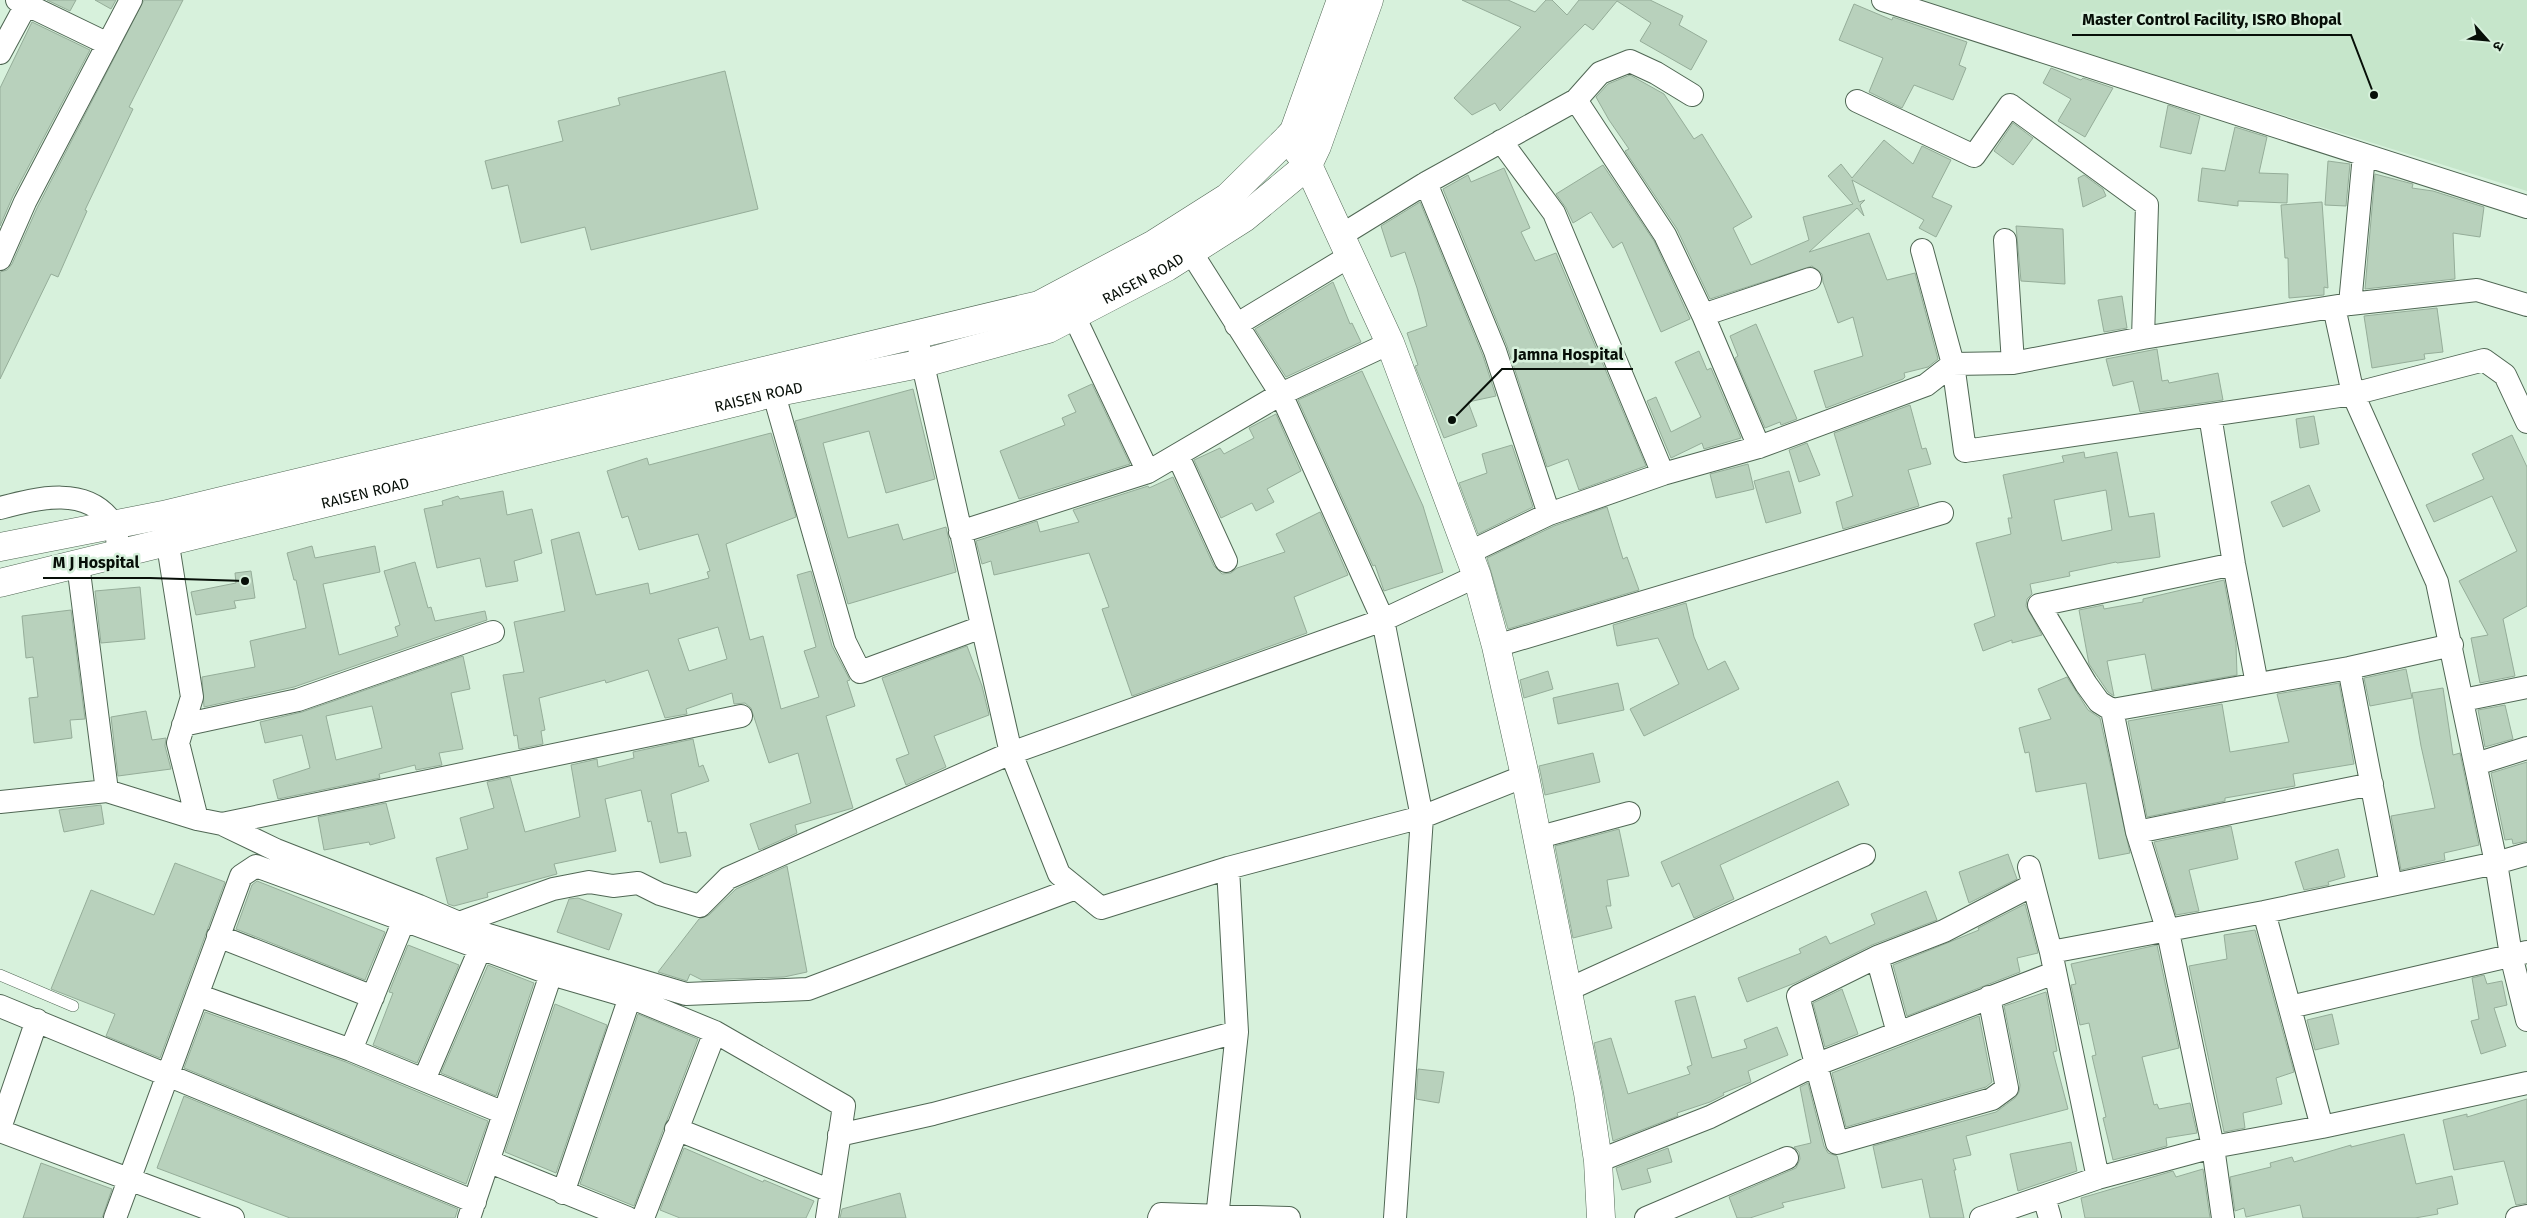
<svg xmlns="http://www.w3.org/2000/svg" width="2527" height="1218" font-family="'Fira Sans','Noto Sans Devanagari',sans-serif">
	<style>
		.built { fill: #c6e6cb }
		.building { fill: #b8d1bc; stroke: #95ad99; fill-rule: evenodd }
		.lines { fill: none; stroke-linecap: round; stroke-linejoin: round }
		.lane-casing { stroke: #506754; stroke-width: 12 }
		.street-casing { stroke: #506754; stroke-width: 24 }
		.secondary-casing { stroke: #506754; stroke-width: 29 }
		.primary-casing { stroke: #506754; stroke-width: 29 }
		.lane { stroke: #fff; stroke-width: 11 }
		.street { stroke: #fff; stroke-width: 22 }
		.secondary { stroke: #fff; stroke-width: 28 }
		.primary { stroke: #fff; stroke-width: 28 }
		.labels { text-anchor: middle; stroke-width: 5; stroke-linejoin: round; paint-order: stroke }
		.street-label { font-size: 15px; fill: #070f08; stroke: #d7f1dc }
		.leader { fill: none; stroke: #070f08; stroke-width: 2 }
		.callout-dot { fill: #070f08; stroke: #d7f1dc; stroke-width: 2 }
		.callout-label { font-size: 16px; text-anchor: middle; font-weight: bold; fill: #070f08; stroke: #d7f1dc; stroke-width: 5; stroke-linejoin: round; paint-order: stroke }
	</style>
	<rect width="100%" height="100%" fill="#d7f1dc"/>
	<!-- built -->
	<path class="built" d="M1914,0H2527V191Z"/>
	<!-- building -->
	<path class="building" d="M47,0H76L70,11Z
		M95,0H116L111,9Z
		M144,0H183L129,107L133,109L85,210L87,211L58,277L51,274L0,379V272L7,270L12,264L37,208Z
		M1462,0H1508L1535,12L1546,0H1552L1567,15L1579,0H1650L1683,16L1679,25L1707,41L1691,70L1640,41L1651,23L1617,1L1593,30L1585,24L1500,111L1495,103L1472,115L1454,98L1521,27Z
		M1854,4L1892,20L1893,17L1967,42L1959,65L1966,68L1953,100L1914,85L1902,108L1869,92L1883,58L1839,40Z
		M32,22L90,50L13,196L0,226V88Z
		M2051,68L2081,80L2083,78L2113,88L2085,137L2058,121L2071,99L2043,83Z
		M725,71L758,209L591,250L585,227L521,243L508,185L492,189L485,161L563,141L558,121L620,105L618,98Z
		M1630,75L1664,94L1694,139L1702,134L1728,176L1752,217L1733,228L1751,265L1809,240L1803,217L1853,204L1828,176L1841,164L1852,178L1884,140L1913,164L1922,146L1951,160L1932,197L1952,206L1936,237L1919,228L1924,220L1852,180L1859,202L1865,200L1860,205L1864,216L1857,208L1809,252L1869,233L1887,280L1915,273L1938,359L1928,367L1904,373L1905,377L1903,379L1826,408L1814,371L1863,356L1853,317L1838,323L1823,282L1822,274L1812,266L1710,299L1677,229L1625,151L1629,149L1609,120L1596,97L1608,84Z
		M2168,105L2200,116L2191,154L2160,147Z
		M2013,123L2033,138L2013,165L1994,151Z
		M2235,127L2267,137L2259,173L2288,174L2287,203L2238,201V206L2198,201L2202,168L2225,171Z
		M2328,161L2350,164L2346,206L2325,205Z
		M1603,165L1654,241L1690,319L1661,332L1622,242L1613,248L1591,212L1573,223L1566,208L1556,194Z
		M1504,168L1530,228L1521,232L1535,261L1556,253L1646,466L1579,490L1568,459L1547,467L1507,346L1443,189L1468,175L1471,182Z
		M2375,174L2413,184L2412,188L2433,191L2484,207L2480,237L2453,233L2455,279L2365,289Z
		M2084,175L2103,189L2106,196L2083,207L2078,178Z
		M1420,202L1483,356L1496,396L1468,402L1477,426L1444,438L1415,366L1418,365L1407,333L1427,326L1417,288L1405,252L1391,257L1381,226Z
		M2322,202L2328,288L2324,287V295L2289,298L2288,258H2285L2281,205Z
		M2016,226L2063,229L2065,284L2021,281Z
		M1333,282L1350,324L1352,323L1361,342L1286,377L1255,329Z
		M2122,296L2127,328L2104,332L2098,300Z
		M2437,308L2443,352L2424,354L2425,359L2372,368L2364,316Z
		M1756,324L1797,419L1781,425L1780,422L1765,428L1735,358L1738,356L1730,336Z
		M2157,349L2162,381L2168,380L2169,383L2218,373L2223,400L2140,412L2133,381L2113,386L2106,359Z
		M1699,351L1707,370L1711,368L1741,438L1704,449L1702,443L1671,458L1647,401L1656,397L1671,432L1701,417L1675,362Z
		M1362,371L1423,506L1443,572L1384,591L1375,565L1373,566L1298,400Z
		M1092,384L1130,464L1019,499L1000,451L1065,425L1062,418L1076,412L1068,395Z
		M913,389L935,479L886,493L869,431L823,443L848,538L898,524L903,540L946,527L956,572L848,604L795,421Z
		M1910,405L1922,449L1926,448L1931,464L1908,470L1919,506L1843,529L1836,502L1853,496L1834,433Z
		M1276,414L1301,471L1267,489L1274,502L1256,511L1252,503L1221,518L1194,460L1220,448L1224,454L1254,438L1249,428Z
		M2314,416L2319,444L2300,448L2296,419Z
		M771,433L796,517L726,544L750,640L763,636L781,709L819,697L804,651L816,647L797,575L811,571L832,646L850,680L847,681L855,706L826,716L853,808L795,825L797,833L759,850L750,824L811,803L798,753L769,763L751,708L745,703L734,704L732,693L686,709L687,714L665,718L648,670L606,683L605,680L539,698L545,730L541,731L543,744L519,749L517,735L514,736L503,675L524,672L514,622L565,611L551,540L579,532L596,595L648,583L650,594L709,578L707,572L710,571L698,534L639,550L628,516L622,518L607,471L647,458L649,465ZM718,627L727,659L689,671L678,639Z
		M2512,435L2527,467V606L2503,619L2515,676L2480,683L2471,638L2488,635L2459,581L2517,551L2492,496L2434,522L2426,505L2484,479L2472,454Z
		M1807,443L1820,475L1799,482L1789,450Z
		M1512,445L1533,507L1478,534L1459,483L1487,473L1482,454Z
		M2084,452L2085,458L2117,452L2129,517L2154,513L2160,557L2117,563L2116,562L2069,572L2070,576L2030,584L2032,594L2027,599L2026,606L2042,635L2012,643V640L1983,651L1974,624L1995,616L1976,543L2011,534L2008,518H2012L2003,475L2064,462L2062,456ZM2106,490L2112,530L2062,541L2054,500Z
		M1748,464L1754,489L1716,498L1710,474Z
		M1789,471L1801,513L1766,523L1754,481Z
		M1173,477L1214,566L1222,574L1231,573L1237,568L1285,552L1276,534L1320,512L1348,575L1294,597L1307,633L1132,696L1102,609L1109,607L1089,553L994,575L991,561L982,564L976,541L1037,521L1040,532L1079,522L1073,510L1148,486L1149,488Z
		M2309,485L2320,511L2283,527L2271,502Z
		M503,491L507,515L532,509L542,553L514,561L518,581L486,587L480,558L437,568L424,509L443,505L442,501L458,496L460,499Z
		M1607,507L1623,559L1627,557L1639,590L1508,629L1487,558L1554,526Z
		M312,546L315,558L375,546L380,572L323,584L339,655L398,636L395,627L400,625L384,571L415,562L428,608L431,607L435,621L485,611L487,620L294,687L204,707L202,677L255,667L250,641L306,628L296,580H294L287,553Z
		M251,571L255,598L234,601L236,608L196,615L191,592L236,583L235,573Z
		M2224,580L2236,644L2237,675L2152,690L2145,654L2107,661L2114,696L2108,692L2089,664L2079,610L2103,605L2104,609L2143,602V599Z
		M140,587L145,639L101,643L95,591Z
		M1686,603L1694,637L1708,670L1725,661L1739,689L1644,736L1630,709L1679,684L1658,638L1617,646L1613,625Z
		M71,610L85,719L70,720L72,738L34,743L29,698L38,697L33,657L26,658L22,616Z
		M967,646L982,686L989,715L934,736L946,767L906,785L896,759L909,754L882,678Z
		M463,656L470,689L451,693L463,749L439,753L442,765L416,770L415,765L379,774L380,778L278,799L273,780L310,768L302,735L265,743L260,722L302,712ZM372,706L382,748L336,760L326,716Z
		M2406,669L2412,698L2370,706L2364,678Z
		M1548,671L1553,689L1524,698L1520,680Z
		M2067,677L2088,710L2100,718L2130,853L2099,859L2086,783L2036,792L2029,752L2025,753L2019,728L2051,719L2038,689Z
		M1618,683L1624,710L1558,724L1553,698Z
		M2339,683L2354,764L2293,774L2295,786L2225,798V801L2147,817L2128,721L2222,704L2230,752L2289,742L2277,694Z
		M2443,688L2453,755L2460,753L2479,845L2444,853L2445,860L2401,870L2391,816L2435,808L2421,746L2412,693Z
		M2505,705L2513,739L2485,747L2478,710Z
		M146,711L152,740L166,738L165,746L171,769L118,776L111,717Z
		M693,739L699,767L703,765L709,781L671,794L678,833L686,832L691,856L660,863L651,821L648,822L641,790L605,799L616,851L554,864L557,874L487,893L488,897L454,906L448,904L436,858L468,849L460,818L494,808L487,782L510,777L525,832L580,817L571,765L597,759L598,767L634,758L633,752Z
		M1593,753L1600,782L1545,795L1539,766Z
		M2527,762V841L2513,844L2512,839L2505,840L2491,773Z
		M1838,781L1849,805L1720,865L1734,899L1694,918L1679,883L1672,887L1661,862Z
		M386,803L395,838L370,845L369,842L324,850L318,817Z
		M101,805L104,824L64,832L59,810Z
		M2231,826L2238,859L2189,870L2199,911L2176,915L2154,842Z
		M1619,829L1629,876L1607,880L1611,906H1606L1612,928L1573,938L1555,846Z
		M2338,849L2345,877L2328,882L2329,885L2304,890L2295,862Z
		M2008,854L2017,879L1969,903L1959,872Z
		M175,863L225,882L160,1058L106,1036L115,1014L51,989L91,890L154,915Z
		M787,866L807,972L784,977L702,980L690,974L687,981L658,972L699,919L709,915L736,889Z
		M257,881L385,932L365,980L236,929L252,885Z
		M1926,891L1937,920L1872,945L1795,983L1747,1002L1738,978L1801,953L1799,949L1826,936L1830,944L1875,924L1871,914Z
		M578,898L622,914L609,950L557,932L569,899Z
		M2025,904L2038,953L2017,958L2020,972L1907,1016L1893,965L1979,930L1978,928Z
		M2255,930L2294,1072L2276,1078L2282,1104L2243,1113L2245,1128L2224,1132L2189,966L2227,959L2224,935Z
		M408,945L459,965L417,1063L373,1045L393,993L389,992Z
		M2157,945L2179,1048L2142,1057L2154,1105L2157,1104L2159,1109L2190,1103L2197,1133L2166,1138L2167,1146L2113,1160L2103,1118L2106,1117L2092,1056L2096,1055L2089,1023L2080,1025L2071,985L2076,984L2071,964Z
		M488,965L534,983L496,1096L441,1073Z
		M2484,975L2487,984L2502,981L2507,1005L2494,1008L2506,1046L2481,1054L2471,1021L2479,1019L2472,978Z
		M1842,989L1858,1034L1825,1047L1813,1003Z
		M2046,992L2057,1051L2053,1052L2068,1109L1966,1136L1971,1155L1953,1159L1956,1170H1954L1964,1218H1930L1922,1179L1882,1188L1873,1146L1996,1112L2015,1098L2019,1092L2020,1085L2004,1006Z
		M1695,996L1712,1058L1747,1048L1744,1040L1777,1027L1788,1055L1748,1071L1751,1082L1723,1093L1724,1095L1710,1102L1677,1113L1678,1116L1613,1141L1594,1043L1611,1038L1628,1094L1690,1074L1687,1067L1692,1065L1675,1001Z
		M555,1004L607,1025L556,1173L505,1152Z
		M205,1012L346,1062L488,1121L466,1184L184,1068Z
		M638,1014L698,1039L634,1206L580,1184Z
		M2332,1014L2339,1044L2315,1050L2307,1020Z
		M1979,1016L1992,1082L1986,1087L1846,1127L1832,1073Z
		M1418,1069L1444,1072L1439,1103L1416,1099Z
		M1808,1083L1824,1146L1828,1153L1837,1156L1845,1188L1782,1203L1784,1207L1750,1218H1737L1729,1197L1796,1168L1800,1159L1799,1152L1794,1147L1811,1143L1800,1087Z
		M184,1096L458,1209L455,1218H290L157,1168Z
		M2527,1099V1203L2516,1205L2504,1161L2454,1170L2443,1120L2467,1114V1117Z
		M2404,1134L2416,1184L2452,1176L2458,1204L2437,1209L2438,1214L2415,1218H2303L2300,1205L2246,1217L2244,1208L2235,1211L2230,1177L2271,1167L2270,1163L2292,1157L2294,1162L2351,1145V1147Z
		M2071,1142L2077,1171L2018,1191L2010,1154Z
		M684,1148L763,1182L764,1180L814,1201L806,1218H680L660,1210Z
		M1668,1148L1672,1162L1647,1169L1651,1182L1622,1190L1616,1168Z
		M41,1163L112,1189L102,1218H23Z
		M2203,1169L2210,1218H2085L2081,1198L2173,1171L2176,1177Z
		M900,1193L906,1218H840L842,1209Z"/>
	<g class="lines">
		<defs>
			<path id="lane" d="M0,975L73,1006"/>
			<path id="street" d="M17,0L108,44
				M1883,0L2527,207
				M0,53L26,5
				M1576,100L1665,235L1703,315L1759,447
				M1857,101L1974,156L2010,105L2147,205L2143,338
				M1501,141L1554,213L1663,474
				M1426,183L1495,351L1549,514
				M1340,236L1426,183L1576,100L1600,73L1630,61L1656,73L1692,95
				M2005,240L2013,363
				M1922,250L1953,364L1965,451L2353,394L2484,360L2505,375L2527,422
				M1191,252L1281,394L1383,620L1422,817L1395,1218
				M0,259L25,202L131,0
				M2350,304L2364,155
				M2334,307L2353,394L2437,582L2496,863L2511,955L2527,1020
				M1703,315L1810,279
				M1074,316L1148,472
				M1236,325L1350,256
				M916,334L1011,753L1059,874L1101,908L1228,868L1422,817L1525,776
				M769,377L845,642L860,672L982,627
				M2210,415L2234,564L2257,684
				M1178,456L1226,561
				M0,508C38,498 88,485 113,524C118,531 117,545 119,554
				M165,526L192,697L178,743L197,819L222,824L741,716
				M960,532L1148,472L1281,394L1390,343
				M1468,553L1549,514L1663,474L1759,447L1926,385L1953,364L2013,363L2143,338L2350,304L2477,290L2527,305
				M1496,646L1942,513
				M2349,668L2391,885
				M2463,700L2527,687
				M2112,710L2099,702L2086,684L2039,605L2234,564
				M183,725L298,700L493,632
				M2476,764L2527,748
				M107,791L197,819
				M0,802L107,791L78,564
				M222,824L276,850L419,906L485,934L686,994L808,989L1076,888
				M2137,832L2372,784
				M1536,838L1629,813
				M2029,867L2051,952L2098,1178
				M2264,912L2322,1127
				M459,923L553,889L589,882L613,886L638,883L660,894L700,906L728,878L1011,753L1383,620L1477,576
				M218,936L373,997
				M2051,952L2264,912L2496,863L2527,854
				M1877,957L1898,1033
				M1567,990L1864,855
				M197,995L351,1050L504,1113
				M1989,997L2007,1088L1992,1099L1837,1143L1798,996L1877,957L1944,931L2033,885
				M0,1006L475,1202
				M2290,1007L2527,952
				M351,1050L404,920
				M424,1080L480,949
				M0,1128L37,1020
				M676,1129L831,1191
				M0,1131L233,1218
				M839,1135L933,1114L1237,1032
				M1598,1161L1710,1117L1815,1065L2054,973
				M490,1162L628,1218
				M563,1193L630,997
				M2044,1197L2050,1218
				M115,1218L241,876L256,866L551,974L630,997L715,1032L844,1106L827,1218
				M469,1218L551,974
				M643,1218L715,1032
				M1159,1218L1161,1214L1289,1218
				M1217,1218L1237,1032L1228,868
				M1646,1218L1787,1158
				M1981,1218L2098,1178L2213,1147L2322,1127L2527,1083
				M2223,1218L2213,1147L2168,932L2137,832L2112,710L2349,668L2452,645
				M2517,1218L2527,1216"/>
			<path id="secondary" d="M1288,138L1308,165L1390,343L1477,576L1496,646L1525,776L1588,1093L1598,1161L1601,1218"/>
			<g id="primary">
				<path d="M0,547L163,515L1039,305L1154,244L1228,197L1288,138L1294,131L1341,0"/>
				<path id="s1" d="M0,583L773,393L924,363L1048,329L1167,267L1244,218L1308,165L1317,146L1369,0"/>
			</g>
		</defs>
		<!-- lane casing -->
		<use href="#lane" class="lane-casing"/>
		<!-- street casing -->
		<use href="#street" class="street-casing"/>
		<!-- secondary casing -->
		<use href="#secondary" class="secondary-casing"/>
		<!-- primary casing -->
		<use href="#primary" class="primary-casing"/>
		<!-- lane -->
		<use href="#lane" class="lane"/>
		<!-- street -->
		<use href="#street" class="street"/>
		<!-- secondary -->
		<use href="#secondary" class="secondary"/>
		<!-- primary -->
		<use href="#primary" class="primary"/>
	</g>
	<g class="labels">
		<!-- street labels -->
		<g class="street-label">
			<text dy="5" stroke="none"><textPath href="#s1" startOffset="1186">RAISEN ROAD</textPath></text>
			<text dy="5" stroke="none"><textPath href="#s1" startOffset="781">RAISEN ROAD</textPath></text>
			<text dy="5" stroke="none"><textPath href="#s1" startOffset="376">RAISEN ROAD</textPath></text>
		</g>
	</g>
	<!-- callouts -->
	<path class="leader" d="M2374 95L2351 35H2072M1452 420L1502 369H1633M245 581L150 578H43"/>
	<g class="callout-dot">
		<circle cx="2374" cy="95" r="5"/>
		<circle cx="1452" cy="420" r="5"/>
		<circle cx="245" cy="581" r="5"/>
	</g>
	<g class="callout-label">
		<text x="2212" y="25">Master Control Facility, ISRO Bhopal</text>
		<text x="1568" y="360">Jamna Hospital</text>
		<text x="96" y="568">M J Hospital</text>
	</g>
	<!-- north arrow -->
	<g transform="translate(2487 40) rotate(117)" stroke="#d7f1dc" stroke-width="4" paint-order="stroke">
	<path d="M0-4L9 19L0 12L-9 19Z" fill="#070f08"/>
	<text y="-8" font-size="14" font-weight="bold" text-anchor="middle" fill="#070f08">उ</text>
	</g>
</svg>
